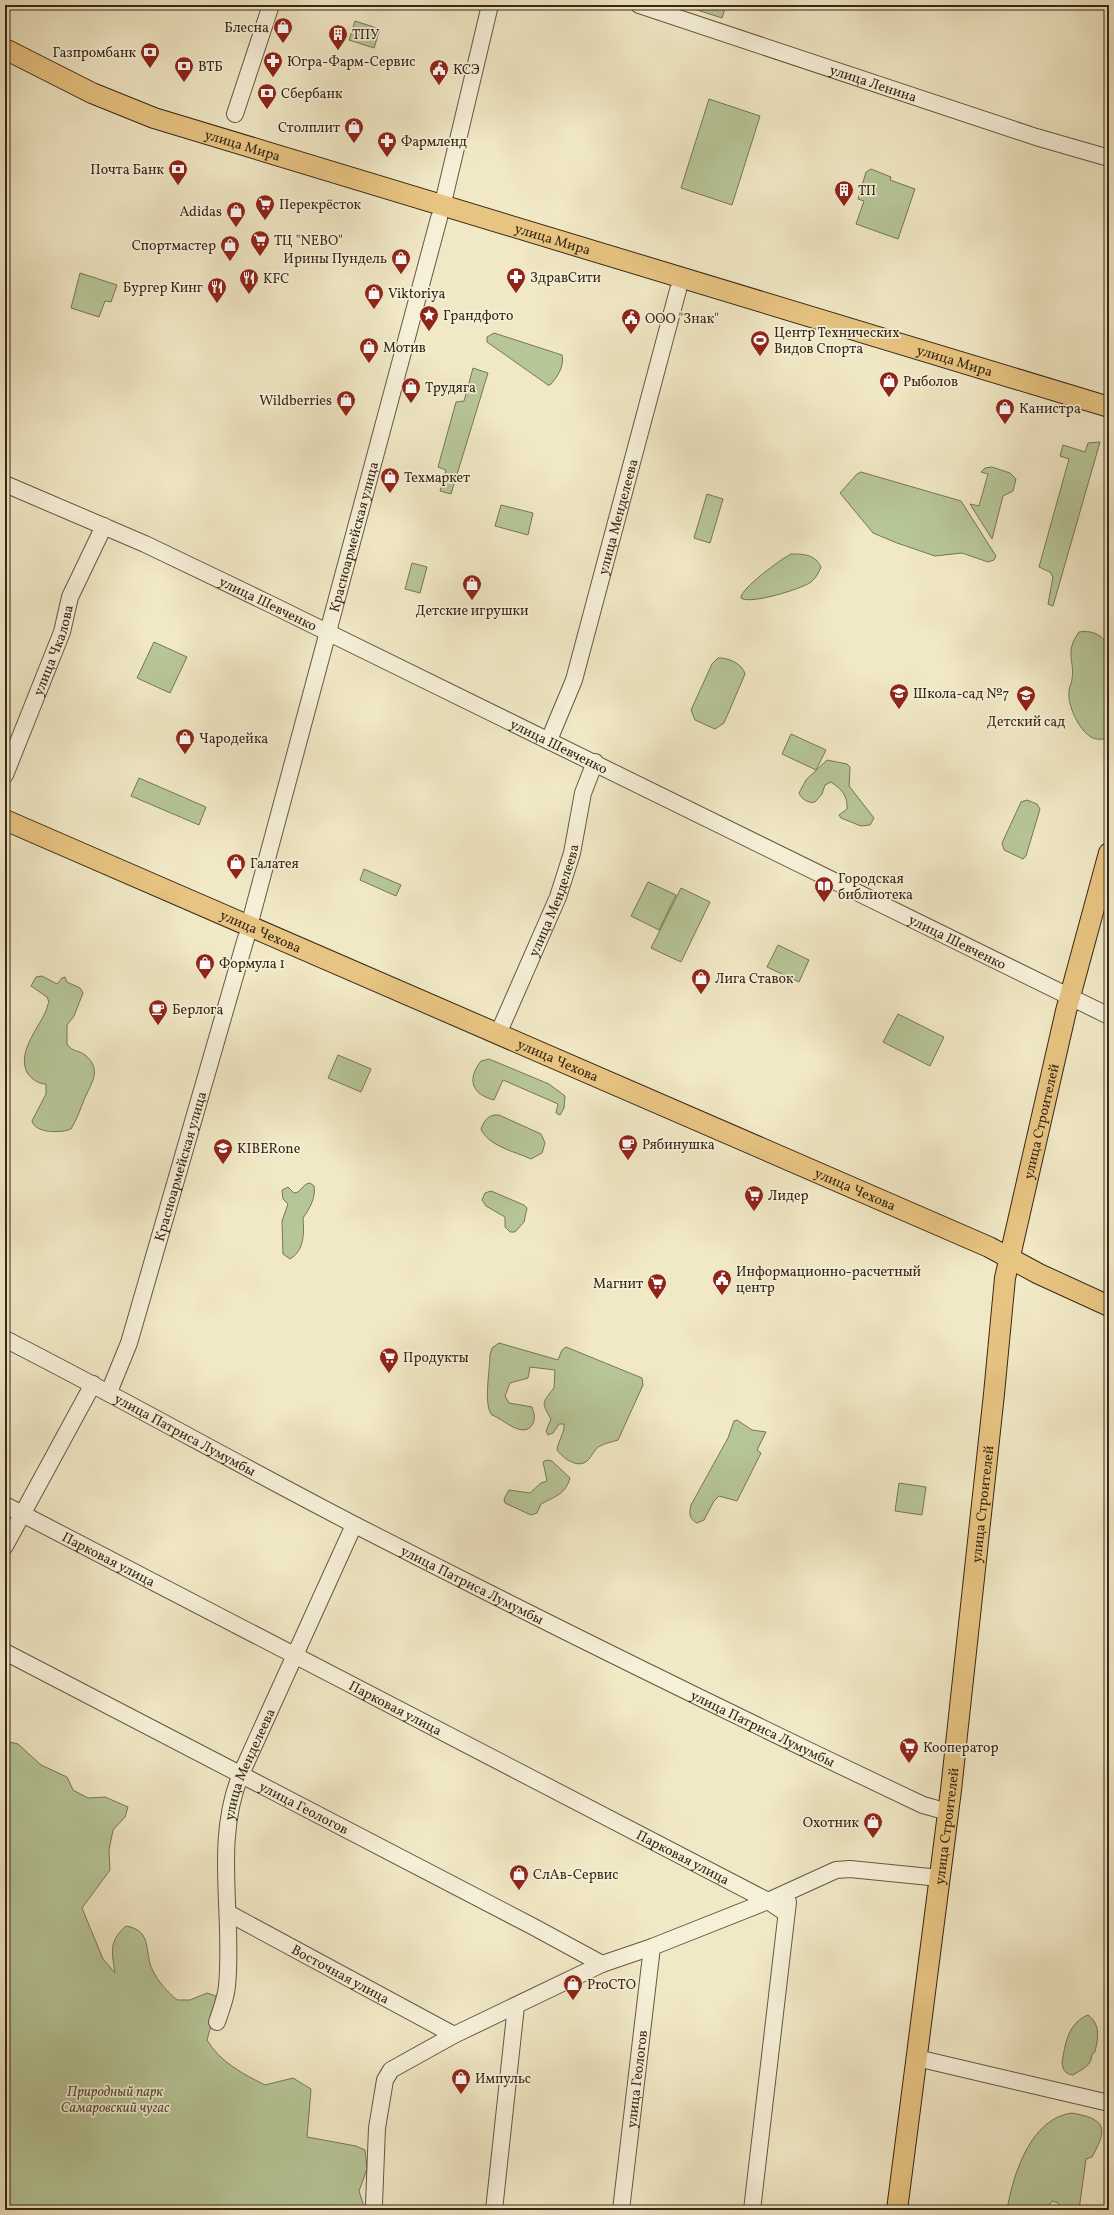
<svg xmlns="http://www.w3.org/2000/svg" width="1114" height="2215" font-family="Vollkorn,serif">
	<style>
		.green { fill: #b7c697; stroke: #777656 }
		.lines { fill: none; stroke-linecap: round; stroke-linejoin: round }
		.minor-casing { stroke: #665742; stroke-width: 18 }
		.major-casing { stroke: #372716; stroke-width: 22 }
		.minor { stroke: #f6f0d9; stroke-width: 16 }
		.major { stroke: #e8c482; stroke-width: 20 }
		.labels { text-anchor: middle; stroke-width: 3.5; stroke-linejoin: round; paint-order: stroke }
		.poi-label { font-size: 14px; fill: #372716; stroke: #f6f0d9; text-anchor: start }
		.street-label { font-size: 14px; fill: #372716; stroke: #f6f0d9 }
		.park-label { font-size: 14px; font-style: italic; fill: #574f36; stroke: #f6f0d9 }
	</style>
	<rect width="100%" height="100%" fill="#f1e8c5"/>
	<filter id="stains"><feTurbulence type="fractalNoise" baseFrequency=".005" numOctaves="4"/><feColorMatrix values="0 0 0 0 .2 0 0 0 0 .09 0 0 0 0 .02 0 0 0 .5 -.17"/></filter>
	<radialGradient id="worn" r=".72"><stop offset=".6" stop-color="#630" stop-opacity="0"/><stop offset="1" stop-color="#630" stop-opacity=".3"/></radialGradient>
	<!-- green -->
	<path class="green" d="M682,5H726L722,18Z
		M355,21L380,29L374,48L349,40Z
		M709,99L760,116L732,205L681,188Z
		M871,169L891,177L890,180L915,189L898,239L856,224L864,201L858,199L866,172Z
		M80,273L117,285L111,302L105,301L99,317L71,308Z
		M494,333L562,355C565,365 557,378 550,385H548L487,342V337Z
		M473,368L488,373L451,494L440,491L446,470L438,467L456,402L464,401Z
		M1100,442L1053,606L1048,604L1053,577L1050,572L1039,567L1069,459L1060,456L1063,445L1085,452L1088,443Z
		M992,467L1010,473L1016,479L1013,491L1003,496L992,539L970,504L979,506L988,474L981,472L985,468Z
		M861,472L961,501L996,556L994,560L988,562L962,553L935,556L897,543L873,533L840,493L857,474Z
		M707,494L723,499L710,543L694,538Z
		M501,505L533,513L528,535L495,526Z
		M791,554C803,554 815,554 821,567C819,572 816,578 811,582C802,589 749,605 741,598C740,589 781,559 791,554Z
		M412,563L427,567L420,593L405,589Z
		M1079,632C1091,630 1100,634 1107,643L1106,657L1109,676V736L1106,739C1100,739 1096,740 1091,737C1079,730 1067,705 1069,691C1069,687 1072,683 1072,679C1075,660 1064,653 1079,632Z
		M154,642L187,657L170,693L137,678Z
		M718,658C727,657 743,664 745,674L724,723L715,729L695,720L691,710L712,664Z
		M791,734L826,750L816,770L782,754Z
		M827,760L847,764L850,767L849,786L874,818L870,825L861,826L841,818L839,815L847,809C848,795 841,789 831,782L825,785L822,794L815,802C809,804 801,799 799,793L806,780Z
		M139,778L206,807L199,825L131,796Z
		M1027,800L1037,804L1040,809L1026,856L1023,859L1004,850L1002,843L1021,802Z
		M364,869L401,885L396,896L360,880Z
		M648,882L676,895L659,930L631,916Z
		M681,888L710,902L681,962L651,948Z
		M778,945L809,960L799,982L767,967Z
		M42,976L57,984L62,978L65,977L67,982L80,988L83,993L74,1016L67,1025V1044C72,1052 79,1050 85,1055C103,1070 91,1083 84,1100C80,1110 77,1119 71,1129C63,1133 35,1134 32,1121L46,1094V1084C39,1084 33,1080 28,1074C16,1054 37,1030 45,1013C47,1010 47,1005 49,1002L47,997L31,986L36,977Z
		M898,1014L944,1037L930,1066L883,1042Z
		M338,1055L371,1069L361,1092L328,1078Z
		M489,1059L549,1084L565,1096L564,1108L560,1115L556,1113L558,1104L503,1080L494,1100C471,1094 467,1079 481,1061Z
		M494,1115H499L541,1134L545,1143L542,1153L531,1159C516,1152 488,1146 481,1129C484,1122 486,1117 494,1115Z
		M310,1183L314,1186C316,1197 310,1208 303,1218C304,1232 305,1250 290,1259L283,1254L282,1221L288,1204L283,1199L282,1190L288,1187L294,1193L298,1192L306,1184Z
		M491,1191L524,1205L527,1208L524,1222L515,1232H510L505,1227V1217L486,1206L482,1200L485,1193Z
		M499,1343L558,1360L562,1350L566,1347L642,1378L643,1385L618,1440C612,1442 605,1443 600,1446C594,1449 592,1457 587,1461C577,1469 563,1458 557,1450C558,1441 565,1432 564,1424H559L553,1433L548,1435L546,1431L551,1419C541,1402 542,1403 554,1388L555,1370L530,1367L528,1378L510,1383L505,1396L509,1403L532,1407C534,1413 536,1419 532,1425C523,1439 503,1419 492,1415C483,1405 490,1370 490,1355L492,1348Z
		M737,1420L752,1430L766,1432L757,1450L761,1453L737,1501L719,1496L714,1501L704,1520L697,1523C689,1519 689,1513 691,1505L728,1438L734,1421Z
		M547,1460L552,1461L570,1478C566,1494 554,1497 541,1504L537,1513L531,1515L505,1503L504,1499L509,1490L530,1493L541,1483L547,1481L543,1462Z
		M899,1483L926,1487L922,1515L895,1511Z
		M5,1741L18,1744L41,1765L67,1777L73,1790L88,1798L105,1797L128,1807L125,1817L113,1830L109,1850L110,1870L82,1908L103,1959L115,1973C112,1952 108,1942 126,1926C154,1931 143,1952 153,1971C158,1982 168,1992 177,2000H190L207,1993L216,1996L217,2004L207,2040C220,2062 243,2074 265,2085L293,2078L311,2089L307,2137L356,2146L365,2150L367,2169L359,2191L365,2210H5Z
		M1088,2015C1101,2025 1098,2038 1095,2052L1092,2054C1092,2066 1082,2069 1073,2075C1066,2074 1063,2071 1062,2063C1065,2044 1068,2023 1088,2015Z
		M1072,2113C1105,2119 1109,2127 1092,2157L1086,2159L1079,2210H1063L1058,2203L1052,2201L1046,2210H1007C1013,2174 1031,2118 1072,2113Z"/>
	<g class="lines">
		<defs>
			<g id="minor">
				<path id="s1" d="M639,5L1036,137L1109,158"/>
				<path d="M235,114L271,5"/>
				<path d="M442,207L490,5"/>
				<path id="s2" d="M5,484L145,544L268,603L1109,1016"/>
				<path id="s3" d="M549,740L574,680L678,290"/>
				<path id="s4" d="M5,775L62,632L70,597L104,526"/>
				<path id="s5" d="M249,926L439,218"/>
				<path id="s6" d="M498,1034L558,897L572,853L583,793L595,762"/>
				<path id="s7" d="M5,1339C123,1399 239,1465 357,1526C544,1622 733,1715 923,1805L948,1812"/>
				<path id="s8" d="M109,1392L129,1343L246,938"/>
				<path id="s9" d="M5,1505L768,1901L786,1913"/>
				<path d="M5,1546L93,1384"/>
				<path id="s10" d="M5,1652L532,1926L602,1964"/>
				<path id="s11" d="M228,1913L454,2035"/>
				<path id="s12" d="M217,2022C221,2010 226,1998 227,1986C234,1915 213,1841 241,1774L354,1525"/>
				<path d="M917,2058L1109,2103"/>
				<path d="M374,2204L377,2128L385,2080L391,2070L454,2035L602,1964L652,1947L768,1901L836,1870L850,1869L940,1878"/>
				<path d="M494,2210L516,2006"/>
				<path id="s13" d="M621,2210L652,1947"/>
				<path d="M752,2210L788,1902"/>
			</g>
			<g id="major">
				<path id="s14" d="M5,49L92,93L154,118L1109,407"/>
				<path id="s15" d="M5,820L989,1247L1039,1274L1109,1306"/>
				<path id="s16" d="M897,2210L951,1790L994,1394L1005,1278L1066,1011L1109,853"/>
			</g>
		</defs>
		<!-- minor casing -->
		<use href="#minor" class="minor-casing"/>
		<!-- major casing -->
		<use href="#major" class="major-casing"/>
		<!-- minor -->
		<use href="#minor" class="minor"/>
		<!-- major -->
		<use href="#major" class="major"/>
	</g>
	<!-- icons -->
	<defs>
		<symbol id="shop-pin" viewBox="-11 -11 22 30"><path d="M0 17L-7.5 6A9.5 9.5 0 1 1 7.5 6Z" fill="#8f2418" stroke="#f6f0d9"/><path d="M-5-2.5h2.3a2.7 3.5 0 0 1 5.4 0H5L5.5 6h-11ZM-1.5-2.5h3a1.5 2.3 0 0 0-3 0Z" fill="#fff"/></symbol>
		<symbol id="building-pin" viewBox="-11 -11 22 30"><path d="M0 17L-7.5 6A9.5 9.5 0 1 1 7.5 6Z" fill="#8f2418" stroke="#f6f0d9"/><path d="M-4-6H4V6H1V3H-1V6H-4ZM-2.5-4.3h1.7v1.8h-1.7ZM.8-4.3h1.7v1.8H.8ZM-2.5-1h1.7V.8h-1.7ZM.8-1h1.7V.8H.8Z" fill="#fff"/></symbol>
		<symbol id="bank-pin" viewBox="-11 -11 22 30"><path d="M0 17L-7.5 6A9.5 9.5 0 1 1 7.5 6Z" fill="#8f2418" stroke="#f6f0d9"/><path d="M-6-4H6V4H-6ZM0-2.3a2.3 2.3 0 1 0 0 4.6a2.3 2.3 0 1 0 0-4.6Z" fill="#fff"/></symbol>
		<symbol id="pharmacy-pin" viewBox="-11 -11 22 30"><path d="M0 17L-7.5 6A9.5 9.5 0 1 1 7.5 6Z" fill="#8f2418" stroke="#f6f0d9"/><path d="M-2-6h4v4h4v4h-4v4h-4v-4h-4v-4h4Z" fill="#fff"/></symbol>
		<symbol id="civic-pin" viewBox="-11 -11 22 30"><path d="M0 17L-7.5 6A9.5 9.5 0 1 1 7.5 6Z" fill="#8f2418" stroke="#f6f0d9"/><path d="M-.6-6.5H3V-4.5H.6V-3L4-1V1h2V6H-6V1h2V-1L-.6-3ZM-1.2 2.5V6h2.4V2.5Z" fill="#fff"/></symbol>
		<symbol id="supermarket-pin" viewBox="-11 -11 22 30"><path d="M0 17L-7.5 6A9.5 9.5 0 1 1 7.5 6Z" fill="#8f2418" stroke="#f6f0d9"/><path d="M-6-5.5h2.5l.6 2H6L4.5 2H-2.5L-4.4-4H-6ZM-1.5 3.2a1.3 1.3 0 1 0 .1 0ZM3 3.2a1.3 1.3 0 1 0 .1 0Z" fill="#fff"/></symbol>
		<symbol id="restaurant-pin" viewBox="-11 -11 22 30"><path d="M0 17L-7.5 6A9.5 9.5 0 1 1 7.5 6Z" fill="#8f2418" stroke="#f6f0d9"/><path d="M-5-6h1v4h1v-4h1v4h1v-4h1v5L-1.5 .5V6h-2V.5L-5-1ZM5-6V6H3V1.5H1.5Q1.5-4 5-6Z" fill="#fff"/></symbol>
		<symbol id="sight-pin" viewBox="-11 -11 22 30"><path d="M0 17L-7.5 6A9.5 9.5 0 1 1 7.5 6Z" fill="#8f2418" stroke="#f6f0d9"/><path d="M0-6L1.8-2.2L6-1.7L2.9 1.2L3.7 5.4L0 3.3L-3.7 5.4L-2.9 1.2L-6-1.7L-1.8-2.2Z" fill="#fff"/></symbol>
		<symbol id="stadium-pin" viewBox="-11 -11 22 30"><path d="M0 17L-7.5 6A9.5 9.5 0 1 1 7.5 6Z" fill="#8f2418" stroke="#f6f0d9"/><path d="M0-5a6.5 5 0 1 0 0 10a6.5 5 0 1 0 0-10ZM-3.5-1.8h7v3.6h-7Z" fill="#fff"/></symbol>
		<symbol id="school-pin" viewBox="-11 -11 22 30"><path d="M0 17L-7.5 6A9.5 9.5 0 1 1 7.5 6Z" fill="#8f2418" stroke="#f6f0d9"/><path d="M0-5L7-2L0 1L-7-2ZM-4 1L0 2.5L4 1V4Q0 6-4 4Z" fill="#fff"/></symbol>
		<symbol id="library-pin" viewBox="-11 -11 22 30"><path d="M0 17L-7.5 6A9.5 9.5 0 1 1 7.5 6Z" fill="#8f2418" stroke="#f6f0d9"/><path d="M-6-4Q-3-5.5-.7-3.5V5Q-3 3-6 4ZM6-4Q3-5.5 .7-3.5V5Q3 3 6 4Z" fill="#fff"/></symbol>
		<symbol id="cafe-pin" viewBox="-11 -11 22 30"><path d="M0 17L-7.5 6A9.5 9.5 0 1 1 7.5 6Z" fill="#8f2418" stroke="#f6f0d9"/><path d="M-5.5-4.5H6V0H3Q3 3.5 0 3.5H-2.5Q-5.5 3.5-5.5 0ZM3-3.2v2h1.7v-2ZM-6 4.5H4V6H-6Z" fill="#fff"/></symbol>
	</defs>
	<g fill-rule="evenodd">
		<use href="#shop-pin" x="272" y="16" width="22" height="30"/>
		<use href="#building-pin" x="327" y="23" width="22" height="30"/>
		<use href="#bank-pin" x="139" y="41" width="22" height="30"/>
		<use href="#pharmacy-pin" x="262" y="50" width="22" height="30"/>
		<use href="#bank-pin" x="173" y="55" width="22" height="30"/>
		<use href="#civic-pin" x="428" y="58" width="22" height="30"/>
		<use href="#bank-pin" x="256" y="82" width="22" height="30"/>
		<use href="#shop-pin" x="343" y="116" width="22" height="30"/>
		<use href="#pharmacy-pin" x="376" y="130" width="22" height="30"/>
		<use href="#bank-pin" x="167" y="158" width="22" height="30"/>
		<use href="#building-pin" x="833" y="179" width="22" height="30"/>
		<use href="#supermarket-pin" x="254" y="193" width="22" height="30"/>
		<use href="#shop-pin" x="225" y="200" width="22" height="30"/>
		<use href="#supermarket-pin" x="249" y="229" width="22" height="30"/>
		<use href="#shop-pin" x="219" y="234" width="22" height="30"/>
		<use href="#shop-pin" x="390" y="247" width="22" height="30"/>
		<use href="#pharmacy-pin" x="505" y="266" width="22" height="30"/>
		<use href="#restaurant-pin" x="238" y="267" width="22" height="30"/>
		<use href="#restaurant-pin" x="206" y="276" width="22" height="30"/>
		<use href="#shop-pin" x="363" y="282" width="22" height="30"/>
		<use href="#sight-pin" x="418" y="304" width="22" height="30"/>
		<use href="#civic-pin" x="620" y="307" width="22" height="30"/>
		<use href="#stadium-pin" x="749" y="329" width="22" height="30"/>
		<use href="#shop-pin" x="358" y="336" width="22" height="30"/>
		<use href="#shop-pin" x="878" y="370" width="22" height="30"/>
		<use href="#shop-pin" x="400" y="376" width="22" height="30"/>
		<use href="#shop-pin" x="335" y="389" width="22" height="30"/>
		<use href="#shop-pin" x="994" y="397" width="22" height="30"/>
		<use href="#shop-pin" x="379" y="466" width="22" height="30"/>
		<use href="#shop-pin" x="461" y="573" width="22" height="30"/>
		<use href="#school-pin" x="888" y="682" width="22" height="30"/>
		<use href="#school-pin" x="1015" y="684" width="22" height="30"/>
		<use href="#shop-pin" x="174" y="727" width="22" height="30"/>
		<use href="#shop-pin" x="225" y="852" width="22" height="30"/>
		<use href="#library-pin" x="813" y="875" width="22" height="30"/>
		<use href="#shop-pin" x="194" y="952" width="22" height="30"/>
		<use href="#shop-pin" x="690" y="967" width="22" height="30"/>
		<use href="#cafe-pin" x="147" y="998" width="22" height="30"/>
		<use href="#cafe-pin" x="617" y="1133" width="22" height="30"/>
		<use href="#school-pin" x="212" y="1137" width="22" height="30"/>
		<use href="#supermarket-pin" x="743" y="1184" width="22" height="30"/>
		<use href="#civic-pin" x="711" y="1268" width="22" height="30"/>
		<use href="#supermarket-pin" x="646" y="1272" width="22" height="30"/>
		<use href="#supermarket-pin" x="378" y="1346" width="22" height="30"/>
		<use href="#supermarket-pin" x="898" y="1736" width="22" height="30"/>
		<use href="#shop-pin" x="862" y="1811" width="22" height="30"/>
		<use href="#shop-pin" x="508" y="1863" width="22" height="30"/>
		<use href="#shop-pin" x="562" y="1973" width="22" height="30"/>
		<use href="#shop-pin" x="450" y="2067" width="22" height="30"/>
	</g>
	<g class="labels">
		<!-- poi labels -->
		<g class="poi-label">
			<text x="269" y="32" text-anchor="end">Блесна</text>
			<text x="352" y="39">ТПУ</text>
			<text x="136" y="57" text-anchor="end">Газпромбанк</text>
			<text x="287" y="66">Югра-Фарм-Сервис</text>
			<text x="198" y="71">ВТБ</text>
			<text x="453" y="74">КСЭ</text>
			<text x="281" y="98">Сбербанк</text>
			<text x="340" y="132" text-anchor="end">Столплит</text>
			<text x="401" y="146">Фармленд</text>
			<text x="164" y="174" text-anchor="end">Почта Банк</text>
			<text x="858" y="195">ТП</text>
			<text x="279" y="209">Перекрёсток</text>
			<text x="222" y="216" text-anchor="end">Adidas</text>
			<text x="274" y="245">ТЦ "NEBO"</text>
			<text x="216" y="250" text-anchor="end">Спортмастер</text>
			<text x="387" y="263" text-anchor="end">Ирины Пундель</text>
			<text x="530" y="282">ЗдравСити</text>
			<text x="263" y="283">KFC</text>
			<text x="203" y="292" text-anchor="end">Бургер Кинг</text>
			<text x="388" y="298">Viktoriya</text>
			<text x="443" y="320">Грандфото</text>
			<text x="645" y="323">ООО "Знак"</text>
			<text x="774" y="337">Центр Технических<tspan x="774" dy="16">Видов Спорта</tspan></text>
			<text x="383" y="352">Мотив</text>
			<text x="903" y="386">Рыболов</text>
			<text x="425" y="392">Трудяга</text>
			<text x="332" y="405" text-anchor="end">Wildberries</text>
			<text x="1019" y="413">Канистра</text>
			<text x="404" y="482">Техмаркет</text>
			<text x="472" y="615" text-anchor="middle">Детские игрушки</text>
			<text x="913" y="698">Школа-сад №7</text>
			<text x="1026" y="726" text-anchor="middle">Детский сад</text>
			<text x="199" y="743">Чародейка</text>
			<text x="250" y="868">Галатея</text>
			<text x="838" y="883">Городская<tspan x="838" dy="16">библиотека</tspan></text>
			<text x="219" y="968">Формула 1</text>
			<text x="715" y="983">Лига Ставок</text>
			<text x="172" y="1014">Берлога</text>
			<text x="642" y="1149">Рябинушка</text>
			<text x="237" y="1153">KIBERone</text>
			<text x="768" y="1200">Лидер</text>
			<text x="736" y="1276">Информационно-расчетный<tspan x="736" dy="16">центр</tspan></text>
			<text x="643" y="1288" text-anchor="end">Магнит</text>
			<text x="403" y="1362">Продукты</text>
			<text x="923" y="1752">Кооператор</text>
			<text x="859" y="1827" text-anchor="end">Охотник</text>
			<text x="533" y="1879">СлАв-Сервис</text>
			<text x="587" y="1989">ProСТО</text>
			<text x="475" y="2083">Импульс</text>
		</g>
		<!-- street labels -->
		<g class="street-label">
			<text dy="5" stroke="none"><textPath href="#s1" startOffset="247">улица Ленина</textPath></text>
			<text dy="5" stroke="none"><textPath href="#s14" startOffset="257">улица Мира</textPath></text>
			<text dy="5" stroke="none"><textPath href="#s14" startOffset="581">улица Мира</textPath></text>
			<text dy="5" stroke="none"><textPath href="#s14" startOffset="1001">улица Мира</textPath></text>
			<text dy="5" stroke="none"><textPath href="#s3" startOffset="234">улица Менделеева</textPath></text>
			<text dy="5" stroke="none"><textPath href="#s5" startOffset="403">Красноармейская улица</textPath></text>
			<text dy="5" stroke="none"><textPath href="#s2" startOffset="289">улица Шевченко</textPath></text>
			<text dy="5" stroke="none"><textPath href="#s4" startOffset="134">улица Чкалова</textPath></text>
			<text dy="5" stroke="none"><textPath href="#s2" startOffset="613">улица Шевченко</textPath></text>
			<text dy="5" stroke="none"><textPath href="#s6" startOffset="145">улица Менделеева</textPath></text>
			<text dy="5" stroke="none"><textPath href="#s15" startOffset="279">улица Чехова</textPath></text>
			<text dy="5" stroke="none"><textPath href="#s2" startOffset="1057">улица Шевченко</textPath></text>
			<text dy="5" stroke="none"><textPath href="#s15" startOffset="603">улица Чехова</textPath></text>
			<text dy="5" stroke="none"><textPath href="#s16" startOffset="1099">улица Строителей</textPath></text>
			<text dy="5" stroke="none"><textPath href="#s8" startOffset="237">Красноармейская улица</textPath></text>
			<text dy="5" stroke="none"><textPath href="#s15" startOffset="927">улица Чехова</textPath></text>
			<text dy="5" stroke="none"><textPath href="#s7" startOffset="204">улица Патриса Лумумбы</textPath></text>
			<text dy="5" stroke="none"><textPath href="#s16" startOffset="711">улица Строителей</textPath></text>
			<text dy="5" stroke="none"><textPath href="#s9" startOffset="117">Парковая улица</textPath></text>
			<text dy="5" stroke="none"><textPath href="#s7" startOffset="528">улица Патриса Лумумбы</textPath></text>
			<text dy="5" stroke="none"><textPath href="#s9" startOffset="440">Парковая улица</textPath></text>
			<text dy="5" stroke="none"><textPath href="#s7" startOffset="852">улица Патриса Лумумбы</textPath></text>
			<text dy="5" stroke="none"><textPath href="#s12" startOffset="263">улица Менделеева</textPath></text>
			<text dy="5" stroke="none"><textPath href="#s10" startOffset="337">улица Геологов</textPath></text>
			<text dy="5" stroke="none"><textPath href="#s16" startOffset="387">улица Строителей</textPath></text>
			<text dy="5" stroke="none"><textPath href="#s9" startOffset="764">Парковая улица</textPath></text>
			<text dy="5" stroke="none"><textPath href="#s11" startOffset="128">Восточная улица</textPath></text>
			<text dy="5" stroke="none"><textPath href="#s13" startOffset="132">улица Геологов</textPath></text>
		</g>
		<!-- park labels -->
		<g class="park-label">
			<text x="115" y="2096">Природный парк<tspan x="115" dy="16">Самаровский чугас</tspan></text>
		</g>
	</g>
	<!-- margin -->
	<rect width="1114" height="2215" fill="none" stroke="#f1e8c5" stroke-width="20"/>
	<rect x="6" y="6" width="1102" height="2203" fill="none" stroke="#372716" stroke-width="2"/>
	<rect x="10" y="10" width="1094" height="2195" fill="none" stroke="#372716"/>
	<rect width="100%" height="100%" filter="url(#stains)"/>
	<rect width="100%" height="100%" fill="url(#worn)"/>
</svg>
